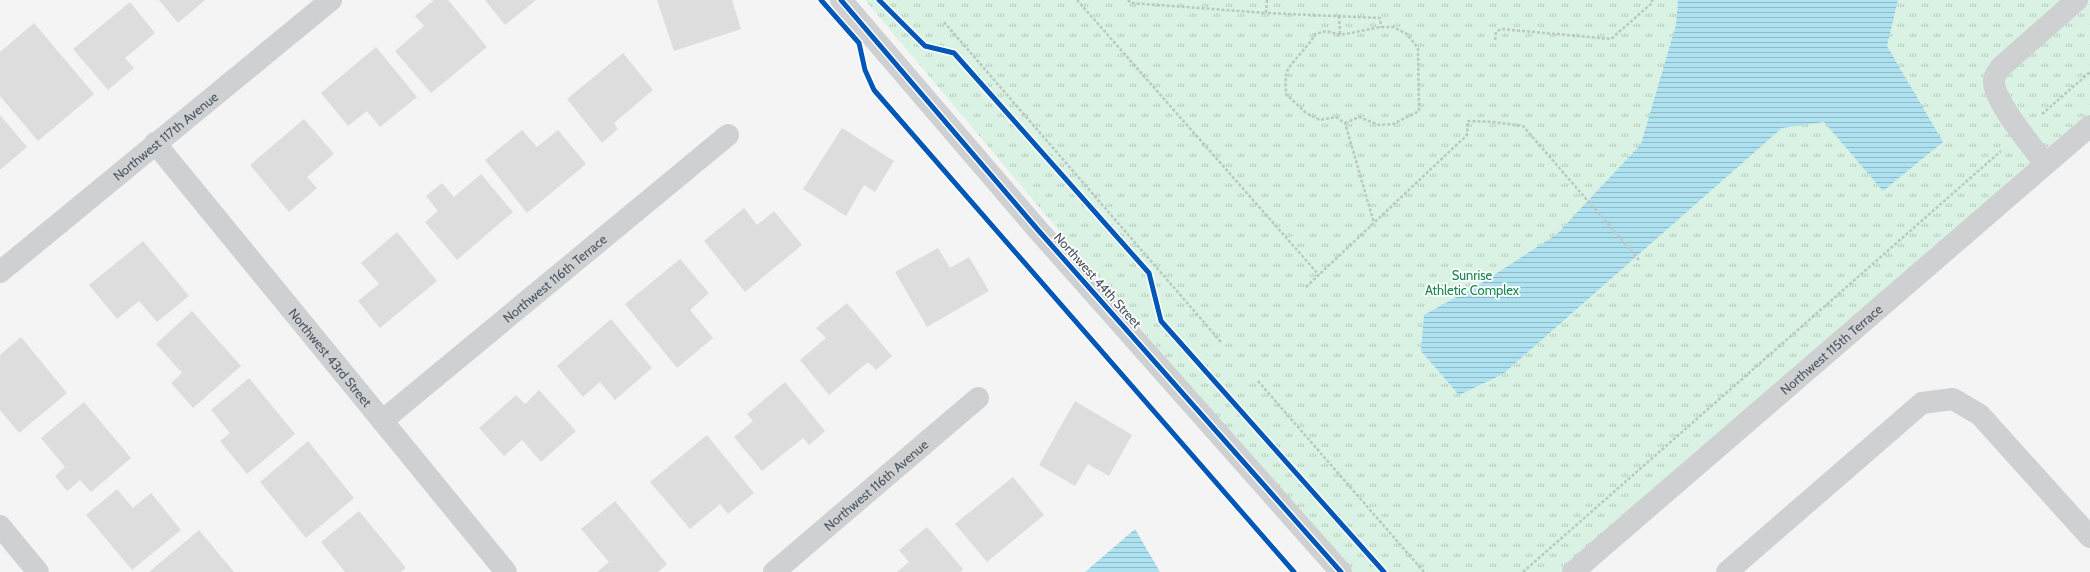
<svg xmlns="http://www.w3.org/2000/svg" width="2090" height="572" font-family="Cabin,sans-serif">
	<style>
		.grass { fill: url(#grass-tufts) }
		.water { fill: url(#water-rules) }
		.building { fill: #ddddde }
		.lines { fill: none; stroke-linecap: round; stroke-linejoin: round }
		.path { stroke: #bcc7c4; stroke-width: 2.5; stroke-dasharray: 3 2; stroke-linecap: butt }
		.minor { stroke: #ced0d2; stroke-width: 22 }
		.cycleway-casing { stroke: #fff; stroke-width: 8 }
		.cycleway { stroke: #0057b8; stroke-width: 5 }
		.labels { text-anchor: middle; stroke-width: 3.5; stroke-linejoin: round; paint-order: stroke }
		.street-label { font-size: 13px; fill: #4a5661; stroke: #fff }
		.park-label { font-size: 13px; fill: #17864f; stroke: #fff }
	</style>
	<defs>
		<pattern id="grass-tufts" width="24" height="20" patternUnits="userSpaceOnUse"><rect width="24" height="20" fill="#d9f2e3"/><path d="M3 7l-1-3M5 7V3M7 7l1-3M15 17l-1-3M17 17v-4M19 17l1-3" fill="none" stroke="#b2c7bb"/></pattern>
		<pattern id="water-rules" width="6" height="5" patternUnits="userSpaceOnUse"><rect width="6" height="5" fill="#aee2f0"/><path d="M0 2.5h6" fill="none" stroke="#90bac6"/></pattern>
	</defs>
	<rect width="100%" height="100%" fill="#f4f4f4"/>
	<!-- grass -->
	<path class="grass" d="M865,0H2090V117L1570,572H1346Z"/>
	<!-- water -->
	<path class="water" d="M1678,0H1898L1887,46L1943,142L1883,191L1824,122L1782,128L1503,374L1459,395L1421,351L1424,315L1480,284L1557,234L1641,144L1676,25Z
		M1135,529L1160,572H1085Z"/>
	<!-- building -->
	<path class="building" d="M159,0H205L178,23Z
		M434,0H448L487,47L431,93L395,51L424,26L415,16Z
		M485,0H536L505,25Z
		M657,0H732L741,29L674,51Z
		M130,2L155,33L125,58L134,68L108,90L73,49Z
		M34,23L94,94L38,141L0,96V52Z
		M376,47L417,97L380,127L367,111L348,126L321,93Z
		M623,53L653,90L614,123L618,129L602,143L567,99Z
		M0,115L27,147L0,170Z
		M304,119L334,154L307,177L317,188L289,212L250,165Z
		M842,128L894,161L875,192L864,185L846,216L803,189Z
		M522,130L537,147L558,130L586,164L527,213L485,160Z
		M481,174L513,212L457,260L425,222L438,211L426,196L442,183L454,197Z
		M744,208L757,225L774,211L802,245L745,292L704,241Z
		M397,232L437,281L380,328L358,301L379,284L361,263Z
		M143,241L189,296L157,322L139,301L117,319L89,285Z
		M938,248L950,268L969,257L989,291L927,327L895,272Z
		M680,259L709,293L690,310L713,338L677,368L625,304Z
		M847,303L892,356L876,370L868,362L829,395L800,360L826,338L816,328Z
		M192,311L241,366L193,408L171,383L182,373L156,344Z
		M611,319L652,368L615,400L600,382L583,397L557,366Z
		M21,337L67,393L19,433L0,410V355Z
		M249,378L295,434L247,474L220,441L230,433L211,410Z
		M785,382L825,431L809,445L803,438L762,471L734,437L753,421L747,414Z
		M539,390L576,431L541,462L522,440L504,456L479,428L516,395L525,404Z
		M1075,401L1132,435L1109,476L1088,464L1075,486L1039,465Z
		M84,402L131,458L91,492L80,480L67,491L55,476L65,467L41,438Z
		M707,435L754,493L728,514L720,504L690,529L650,482Z
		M308,441L354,498L306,538L260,482Z
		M1013,477L1044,515L987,562L955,524Z
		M117,489L133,508L151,493L181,530L132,570L86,515Z
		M615,501L667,564L658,572H597L609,562L581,529Z
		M359,511L406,568L401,572H345L321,542Z
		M927,527L963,569L960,572H897L909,562L899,550Z
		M199,530L234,572H149Z"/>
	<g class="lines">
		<!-- path -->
		<path class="path" d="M1077,0L1319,275
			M1128,0L1131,3L1266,13
			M1267,0L1266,13L1380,18L1381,27
			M1339,16L1340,35
			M944,22L1221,342
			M1495,40L1496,32L1501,29L1611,39L1652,3V0
			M2042,114L2090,72
			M1345,123L1359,117L1379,125L1393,124L1419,111L1418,48L1407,34L1393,27H1381L1340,35L1326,31L1315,34C1310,46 1287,65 1286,75C1285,80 1286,88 1286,94L1306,113L1320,120L1336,117L1345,123L1374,223
			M1306,287L1467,135L1468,121L1494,122L1523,126L1639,260
			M1258,381L1424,572
			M1523,572L2001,151"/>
		<!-- minor -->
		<g class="minor">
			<path d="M841,0L1038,230L1341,572"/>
			<path id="s1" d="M155,143L506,572"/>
			<path d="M2045,164C2033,147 1993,101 1994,81C1994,76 1998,71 2001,67L2077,0"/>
			<path id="s2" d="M0,272L331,0"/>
			<path id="s3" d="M382,421L728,135"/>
			<path d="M0,526L38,572"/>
			<path id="s4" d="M774,572L978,398"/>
			<path id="s5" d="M1573,572L2090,126"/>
			<path d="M1727,572L1922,403L1953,399L1980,415L2090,537"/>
		</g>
		<defs>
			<path id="cycleway" d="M821,0L859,43L865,70L874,90L1294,572
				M841,0L1038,230L1341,572
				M879,0L925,46L954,53L1149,273L1161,321L1384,572"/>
		</defs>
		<!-- cycleway casing -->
		<use href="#cycleway" class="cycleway-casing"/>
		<!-- cycleway -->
		<use href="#cycleway" class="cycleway"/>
	</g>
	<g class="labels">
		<!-- street labels -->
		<g class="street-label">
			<text dy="5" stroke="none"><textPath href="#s2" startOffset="214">Northwest 117th Avenue</textPath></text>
			<text dy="5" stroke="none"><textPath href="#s3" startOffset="224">Northwest 116th Terrace</textPath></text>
			<text transform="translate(1098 280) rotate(48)" y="5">Northwest 44th Street</text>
			<text dy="5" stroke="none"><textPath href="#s5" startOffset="341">Northwest 115th Terrace</textPath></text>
			<text dy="5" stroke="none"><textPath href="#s1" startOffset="277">Northwest 43rd Street</textPath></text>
			<text dy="5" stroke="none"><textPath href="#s4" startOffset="134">Northwest 116th Avenue</textPath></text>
		</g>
		<!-- park labels -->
		<g class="park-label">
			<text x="1472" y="280">Sunrise<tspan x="1472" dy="15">Athletic Complex</tspan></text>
		</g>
	</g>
</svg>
